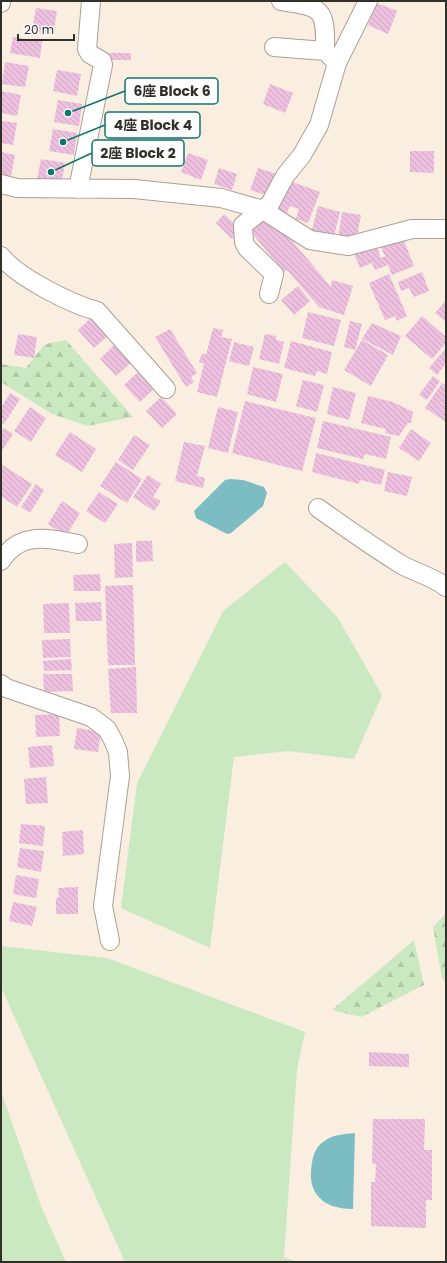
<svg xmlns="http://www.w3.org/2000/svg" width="447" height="1263" font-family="Poppins,'Noto Sans TC',sans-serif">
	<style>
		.green { fill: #cbe9c1 }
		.forest { fill: url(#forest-firs) }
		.water { fill: #7bbdc3 }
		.building { fill: url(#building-back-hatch) }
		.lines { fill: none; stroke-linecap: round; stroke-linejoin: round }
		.minor-casing { stroke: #aba194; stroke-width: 20 }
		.minor { stroke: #fff; stroke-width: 18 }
		.leader { fill: none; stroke: #0f766e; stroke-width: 1.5 }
		.callout-dot { fill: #0f766e; stroke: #fdfdfd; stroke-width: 1.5 }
		.callout { fill: #fdfdfd; stroke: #0f766e; stroke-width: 1.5 }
		.callout-label { font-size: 14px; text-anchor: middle; font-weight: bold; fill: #322e28 }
	</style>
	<defs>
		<pattern id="forest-firs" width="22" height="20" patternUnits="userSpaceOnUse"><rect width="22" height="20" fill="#cbe9c1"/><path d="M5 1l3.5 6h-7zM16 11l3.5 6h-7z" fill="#afc8a6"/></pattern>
		<pattern id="building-back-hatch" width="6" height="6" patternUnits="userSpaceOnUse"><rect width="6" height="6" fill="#eec0e0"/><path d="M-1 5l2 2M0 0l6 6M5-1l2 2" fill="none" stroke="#cda5c0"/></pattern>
	</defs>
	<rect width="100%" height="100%" fill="#f9eee0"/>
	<!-- green -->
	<path class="green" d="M285,562L338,618L382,695L354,759L288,751L234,757L210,948L121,908L137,783L223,611Z
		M1,946L107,958L305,1032L297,1069L284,1257L298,1262H125L1,987Z
		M1,1091L41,1206L66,1262H1Z"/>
	<!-- forest -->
	<path class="forest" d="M66,340L133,417L88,426L52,414L1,382V364L26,368L45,344Z
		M446,913V981L442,979L433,927Z
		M414,940L424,985L361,1017L332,1010Z"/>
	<!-- water -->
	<path class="water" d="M230,479L243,480L264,487L267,493L263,506L231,533L227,534L196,518L194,511L225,480Z
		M355,1133L353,1209C324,1209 306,1194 312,1163C313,1155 316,1147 323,1142C331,1135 344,1134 355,1133Z"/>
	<!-- building -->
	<path class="building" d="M377,3L397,11L388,34L368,25Z
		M36,8L57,11L53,35L32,31Z
		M13,37L42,41L40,58L10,53Z
		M109,53H131V60H109Z
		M5,62L29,66L25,87L2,84Z
		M57,70L81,74L77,96L53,91Z
		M270,84L293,93L285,113L263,104Z
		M1,91L21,95L17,116L1,113Z
		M58,100L82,104L79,126L54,122Z
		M1,121L17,123L13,145L1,143Z
		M160,125L185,127L184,148L159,146Z
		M53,129L77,133L74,155L49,151Z
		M117,129L140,131L137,156L114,153Z
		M410,151H434V173L410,172Z
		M1,152L15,155L11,176L1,175Z
		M188,153L208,160L201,180L181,172Z
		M41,159L65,163L61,185L37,180Z
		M219,168L237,174L232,190L214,184Z
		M258,168L279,175L272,197L250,190Z
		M287,180L320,192L308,223L296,219L299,209L290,206L286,215L275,211Z
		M318,206L340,212L333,240L311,234Z
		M342,212L361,215L357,236L349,235L347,240L338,239Z
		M224,214L241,230L232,239L216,223Z
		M263,214L273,218L331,287L332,280L353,286L344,315L319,307L287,270L284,272L247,227Z
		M403,238L414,266L392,275L388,265L375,270L372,263L360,268L353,251L375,242L381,258L385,256L381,247Z
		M422,272L429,291L414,297L409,288L401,291L398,282Z
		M389,274L407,316L397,321L395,316L385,320L369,283Z
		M298,286L310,301L294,315L281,300Z
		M446,300V322L435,313Z
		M308,312L341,320L334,346L302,338Z
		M93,316L110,334L94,348L78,330Z
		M422,316L446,337V343L432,359L405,336Z
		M350,321L362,324L355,350L344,347Z
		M372,323L401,336L393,355L362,339Z
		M213,328L223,330L221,337L232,339L217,397L197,392L204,364L199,362L202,353L206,355Z
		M170,329L197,373L191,377L194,382L186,387L155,337Z
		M18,334L37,337L34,358L14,355Z
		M265,334L276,336V340L284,342L279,364L259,359Z
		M362,340L388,355L371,386L344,370Z
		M291,341L332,352L327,374L317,371L315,376L284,368Z
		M234,342L254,347L249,366L229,361Z
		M115,344L132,362L116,376L100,359Z
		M446,348V363L437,375L429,368Z
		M253,367L283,374L276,402L247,394Z
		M140,370L156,387L140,402L124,385Z
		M433,376L440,381L427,400L419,395Z
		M303,380L324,385L317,412L296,406Z
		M442,383L446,385V422L425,408Z
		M333,387L356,393L349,420L327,414Z
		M10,393L20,399L4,424L1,422V408Z
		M368,396L393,402L413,412L411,423H408L399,436L385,433L386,429L361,423Z
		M161,397L177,414L162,428L146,411Z
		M245,401L316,418L302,471L232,453Z
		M30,407L46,418L31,442L14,431Z
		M218,407L238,412L228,453L208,448Z
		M323,421L391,437L386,459L365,454L363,459L317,448Z
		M4,428L13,434L1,452V433Z
		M411,429L431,443L419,461L399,448Z
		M70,432L96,449L82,472L55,455Z
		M134,435L150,445L133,470L118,460Z
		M184,442L205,446L197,476L205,478L203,488L175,481Z
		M316,453L385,470L381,485L360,480L359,484L312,472Z
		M116,462L142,479L127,503L100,486Z
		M1,464L32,484L17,507L1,496Z
		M388,472L412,477L407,496L384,491Z
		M148,475L161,484L153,497L161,501L154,511L133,497Z
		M36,484L44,490L30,513L21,507Z
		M99,492L118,504L105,523L86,511Z
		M62,501L80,513L66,536L48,524Z
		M136,541H152L153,561L136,562Z
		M132,543L133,577L115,578L114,544Z
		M100,574L101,591H74L73,575Z
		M133,585L135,665H108L105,586Z
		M101,602L102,621H76L75,603Z
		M69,603L70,633H44L43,604Z
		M70,639L71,657L43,658L42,640Z
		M71,659L72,670L44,671L43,661Z
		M136,667L137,713H111L108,669Z
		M43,674H72L73,691L44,692Z
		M59,714L60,736L36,737L35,715Z
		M77,728L101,732L98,752L74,749Z
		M52,745L54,766L30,768L28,747Z
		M46,777L48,803L26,804L24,779Z
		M21,824L45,826L43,846L19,843Z
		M83,830L84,854L63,856L62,832Z
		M20,848L44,851L41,872L17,867Z
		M16,875L39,879L36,898L13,894Z
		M78,887V914H56V898H59L58,888Z
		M13,902L37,907L32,926L9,921Z
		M369,1052L409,1054V1067L369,1066Z
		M373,1119H425L424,1150H432V1200H426V1228L371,1226V1182H375L376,1164H372Z"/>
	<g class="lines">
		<defs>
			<path id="minor" d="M281,1C322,7 326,8 325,51L337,63
				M1,3V1
				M274,47L325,51
				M1,184L17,188L134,189L221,198L263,210L310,240L348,246L412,229H446
				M78,189L103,65L102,61L90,54L87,49L91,1
				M1,256C17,277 71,304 97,311L166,389
				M269,294L274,274L247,248L244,242L243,225L270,204L285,176L302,155L319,125L337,63L368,1
				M318,508C346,528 373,547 402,565C417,573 433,577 446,587
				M1,561C20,531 48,538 78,544
				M1,684L6,688L91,717L107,729L113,740L118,752L120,776L103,906L110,941"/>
		</defs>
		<!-- minor casing -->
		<use href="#minor" class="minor-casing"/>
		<!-- minor -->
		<use href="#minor" class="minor"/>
	</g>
	<!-- callouts -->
	<path class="leader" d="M68 113L125 91M63 142L105 125M51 172L92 153"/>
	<g class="callout-dot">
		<circle cx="68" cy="113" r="4"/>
		<circle cx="63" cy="142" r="4"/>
		<circle cx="51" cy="172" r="4"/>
	</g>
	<g class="callout">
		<rect x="125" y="78" width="93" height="26" rx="4"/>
		<rect x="105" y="112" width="95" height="26" rx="4"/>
		<rect x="92" y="140" width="92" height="26" rx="4"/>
	</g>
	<g class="callout-label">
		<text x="172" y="96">6座 Block 6</text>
		<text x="153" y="130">4座 Block 4</text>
		<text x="138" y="158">2座 Block 2</text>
	</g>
	<!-- border -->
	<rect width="447" height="1263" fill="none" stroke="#322e28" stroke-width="4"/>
	<!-- scale -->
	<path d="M18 34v6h56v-6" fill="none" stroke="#322e28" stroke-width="2"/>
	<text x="24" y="34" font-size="12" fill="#322e28" stroke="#fdfdfd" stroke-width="3" paint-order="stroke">20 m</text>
</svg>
